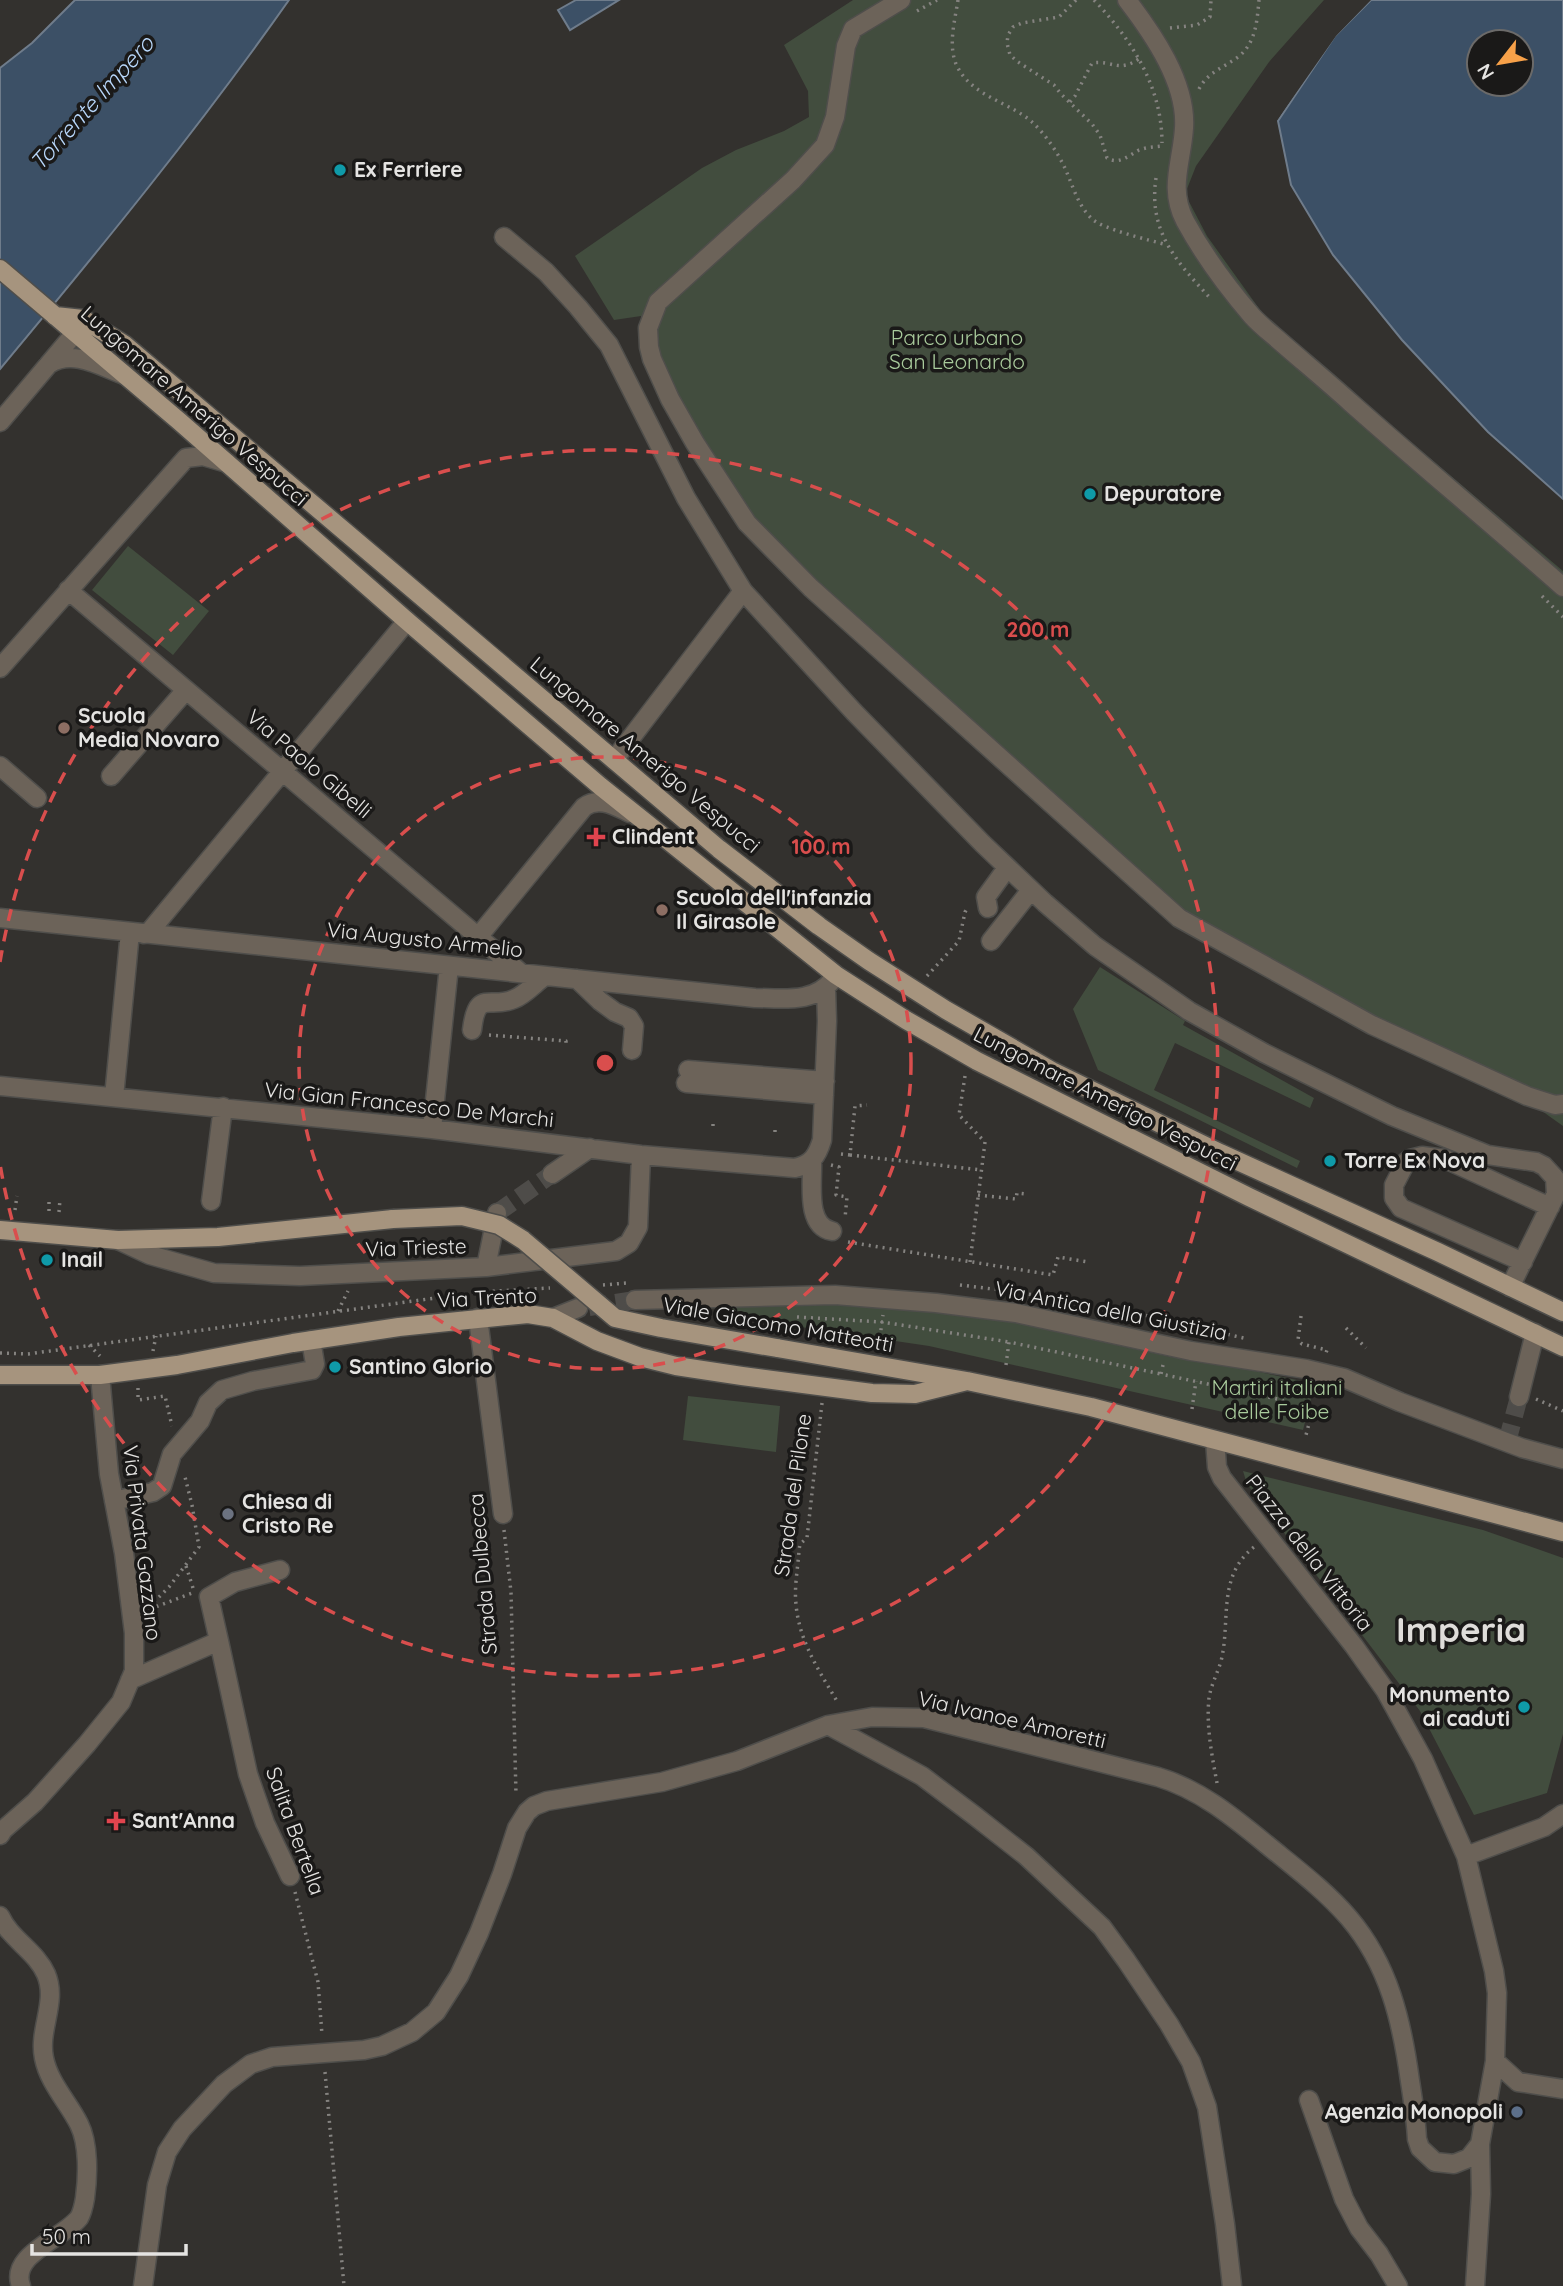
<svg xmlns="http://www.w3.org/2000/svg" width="1563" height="2286" font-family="Quicksand,sans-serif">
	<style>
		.green { fill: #424d3e }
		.water { fill: #3c5066; stroke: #6f7c8b; stroke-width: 2; fill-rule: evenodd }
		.pier { fill: #33312e }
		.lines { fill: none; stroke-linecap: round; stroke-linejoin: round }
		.minor-tunnel { stroke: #4e4c49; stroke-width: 18; stroke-dasharray: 18 9; stroke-linecap: butt }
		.minor-casing { stroke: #4f4e4b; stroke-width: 21 }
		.major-casing { stroke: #4f4e4b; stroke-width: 21 }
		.path { stroke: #858380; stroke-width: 3.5; stroke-dasharray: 2 5; stroke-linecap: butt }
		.minor { stroke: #6c6359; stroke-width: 18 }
		.major { stroke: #a6947e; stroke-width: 18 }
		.major-bridge-casing { stroke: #4f4e4b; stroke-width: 21; stroke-linecap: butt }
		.major-bridge { stroke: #a6947e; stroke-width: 18 }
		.ring { fill: none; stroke: #d94e4d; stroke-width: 3.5; stroke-dasharray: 12 9 }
		.culture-dot { fill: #0f9aa8; stroke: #1a1918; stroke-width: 2.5 }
		.education-dot { fill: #8d6e63; stroke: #1a1918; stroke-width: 2.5 }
		.health-dot { fill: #e0444e; stroke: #1a1918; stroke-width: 2.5 }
		.worship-dot { fill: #6b7280; stroke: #1a1918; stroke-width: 2.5 }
		.service-dot { fill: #5c6f8a; stroke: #1a1918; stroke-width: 2.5 }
		.labels { text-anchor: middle; stroke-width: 7; stroke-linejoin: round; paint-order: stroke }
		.poi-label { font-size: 21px; font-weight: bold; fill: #e5e4e2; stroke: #1a1918; text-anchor: start }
		.park-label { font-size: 21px; fill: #a9cb9c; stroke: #1a1918 }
		.street-label { font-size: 21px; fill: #e5e4e2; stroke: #1a1918 }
		.water-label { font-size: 23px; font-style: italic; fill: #b8d7fa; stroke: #1a1918 }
		.town-label { font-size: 35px; font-weight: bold; fill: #dfddda; stroke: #1a1918 }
		.centre { fill: #d94e4d; stroke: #1a1918; stroke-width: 3.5 }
		.ring-label { font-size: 21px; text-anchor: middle; font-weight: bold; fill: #d94e4d; stroke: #1a1918; stroke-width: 7; stroke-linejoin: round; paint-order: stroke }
	</style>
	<rect width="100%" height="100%" fill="#33312e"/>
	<!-- green -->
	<path class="green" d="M853,0H1324L1269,62L1196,166L1185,194L1207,236L1268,321L1563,571V1126L1525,1099L1175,922L876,658L801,588L667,405L640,345L641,316L614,320L575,256L702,168L736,150L784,131L809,117L808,91L784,45Z
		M128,546L209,611L173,655L92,590Z
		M1100,967L1185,1021L1183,1025L1314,1098L1310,1108L1175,1043L1154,1090L1300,1161L1297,1168L1098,1070L1073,1009Z
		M802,1303L868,1304L930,1309L1021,1324L1171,1357L1237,1367L1315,1384L1303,1430L929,1346L727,1316L726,1304Z
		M688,1396L780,1406L776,1452L683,1440Z
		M1243,1471L1483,1530L1563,1558V1734L1547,1793L1474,1815L1420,1711L1247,1484Z"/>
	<!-- water -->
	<path class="water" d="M75,0H289C199,128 100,249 0,369V68L32,43Z
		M576,0H619L570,30L558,10Z
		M1371,0H1563V499L1488,432L1402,340L1333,255L1291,185L1278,121L1335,36ZM1479,42H1521V84H1479Z"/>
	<!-- pier -->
	<path class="pier" d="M1366,0H1371L1336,36L1275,123L1276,119L1333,34Z"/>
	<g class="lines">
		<!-- minor-tunnel -->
		<path class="minor-tunnel" d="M497,1213L552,1174
			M589,1307L635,1300
			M1507,1442L1519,1397"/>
		<defs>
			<path id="minor" d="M901,0L853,29L846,46L835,117L825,145L793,180L658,302L648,328L649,347L652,359L670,399L695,443L747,523L811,588L1179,918L1372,1025L1527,1096L1555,1105L1563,1104
				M1127,0C1153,34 1187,83 1184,128C1182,162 1168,188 1185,221C1203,254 1227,287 1252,316C1261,326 1273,335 1283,344C1306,364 1329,383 1351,403C1421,465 1493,525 1563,587
				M504,237L546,272L578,307L609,345L686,498L743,591L854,712L983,844L1045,903L1095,946L1189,1011L1264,1053L1392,1116L1488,1155L1536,1162L1544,1166L1555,1178L1556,1194L1510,1287
				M49,364C73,349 100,366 124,375
				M0,422L75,333
				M68,590L521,973
				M0,668L186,458L203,456L227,463
				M614,760L743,591
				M0,766L37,798
				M111,776L186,690
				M988,908L986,897L1007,868
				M0,918L755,998C782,998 815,1004 833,979
				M144,934L150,931L407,621
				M478,937L584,807C599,796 615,806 630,813
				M991,941L1031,890
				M577,979L600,1001L615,1012L629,1018L634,1026L632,1050
				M472,1030C477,988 489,1010 514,999C525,995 535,983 545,976
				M688,1070L825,1081
				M686,1083L824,1095
				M0,1086L432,1129L641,1155L795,1168C812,1164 817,1156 822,1140L827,1021L826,988
				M114,1097L130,932
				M432,1129L449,966
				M812,1161C813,1182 805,1226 832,1231
				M552,1174L590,1148
				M211,1201L223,1107
				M118,1240L150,1255L214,1273L300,1276L486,1267L616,1251L629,1243L638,1227L641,1155
				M1523,1262L1401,1208L1394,1198V1185L1406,1162L1410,1159L1422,1156L1445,1159L1550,1207
				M486,1267L497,1213
				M635,1300L835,1295L936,1303L1016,1313L1191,1351L1306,1369L1344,1378L1400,1402L1522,1448L1563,1459
				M478,1318L503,1514
				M553,1318L578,1308
				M1519,1397L1535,1333
				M114,1501L153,1492L162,1486L172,1454L200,1421L208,1403L222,1390L253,1381L312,1370L315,1364L311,1340
				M219,1641L209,1597L235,1582L280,1570
				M130,1680L219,1641L248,1774L265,1823L290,1876
				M828,1725L922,1776L975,1816L1026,1856L1102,1927L1126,1960L1169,2024L1191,2062L1207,2107L1225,2224L1232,2286
				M0,1835L3,1830L35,1802L87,1744L121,1702L134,1671V1633L124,1553L109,1474L100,1375
				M1466,1856L1544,1827L1563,1814
				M0,1916C10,1939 36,1951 46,1974C58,2002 38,2029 44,2058C49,2083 68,2102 79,2124C89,2144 88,2176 85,2198C84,2204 82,2213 79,2218C62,2239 9,2255 21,2286
				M1495,2061L1518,2082L1563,2089
				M1309,2100L1344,2199L1359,2228L1379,2254L1398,2286
				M143,2286L157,2185L167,2152L182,2129L224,2084L251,2064L272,2057L364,2050L382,2046L412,2032L436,2012L459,1976L479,1933L502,1874L517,1828L527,1812L534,1806L547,1801L662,1782L737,1761L828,1725L872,1717L924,1718L1158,1777C1199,1789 1233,1817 1266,1844C1294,1867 1325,1890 1349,1918C1389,1965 1402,2022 1410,2081C1413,2100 1416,2119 1417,2139L1420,2148L1435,2162L1454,2164L1469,2158L1480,2144L1495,2061L1497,1993L1494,1971L1466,1856L1423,1759L1385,1690L1354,1646L1222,1478L1217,1467L1215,1440
				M1475,2286L1481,2194L1480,2144"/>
			<path id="major" d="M0,269L179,421L407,621L600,786L836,975L906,1020L977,1061L1249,1197L1563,1347
				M55,316L83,319L125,345L719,849L819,926L869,961L946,1010L1052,1071L1220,1153L1438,1252L1563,1312
				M0,1230L118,1240L218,1237L393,1219
				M777,1348L967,1381L1091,1407L1563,1532
				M0,1375H100L177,1365L293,1343L399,1327L528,1314L553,1318L597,1341L640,1357L676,1366L742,1376L872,1393L915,1394L967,1381"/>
		</defs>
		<!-- minor casing -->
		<use href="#minor" class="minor-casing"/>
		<!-- major casing -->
		<use href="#major" class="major-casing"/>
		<!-- path -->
		<path class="path" d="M958,0C955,20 948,44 956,64C970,96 1008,101 1032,122C1045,134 1056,150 1064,166C1072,183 1077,204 1091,218C1101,229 1150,240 1167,245
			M1076,0L1059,17L1022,23L1013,27L1008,35L1007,43L1010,55L1018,62L1054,85L1061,94L1092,124L1100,135L1107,158C1119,165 1128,156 1139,150C1147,147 1154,147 1162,146
			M1094,0C1132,40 1162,87 1162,143
			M917,11L937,0
			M1170,28L1197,25L1210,17L1211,0
			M1199,89C1208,72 1223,68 1238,57C1256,43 1257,21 1259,0
			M1070,102L1075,96L1092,63C1113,60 1117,73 1139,59
			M1156,178C1148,232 1177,262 1211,299
			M1542,596L1563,617
			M927,976L959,941L965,912L968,907
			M489,1035L566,1041V1044
			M965,1076L959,1115L985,1142L970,1262
			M713,1126V1123
			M775,1132V1129
			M841,1154L850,1155L855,1106L867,1105
			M850,1155L981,1170
			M831,1165L839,1167L836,1195L847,1197L845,1218
			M978,1195L1016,1199L1017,1193L1026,1194
			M15,1210L17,1196
			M49,1211V1198
			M59,1212L60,1199
			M848,1242L1053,1275L1058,1257L1088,1262
			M603,1285L627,1283
			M960,1285L1001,1290
			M1022,1293L1135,1313L1248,1339
			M338,1311L348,1291
			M1301,1316L1298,1340L1302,1344L1327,1350L1326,1353H1323
			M797,1317L882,1322L1009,1342
			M1346,1328L1366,1348
			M879,1344L883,1315
			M89,1345L100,1356
			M153,1351L156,1336
			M0,1353L28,1354L479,1292L550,1288
			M1006,1365L1009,1342L1161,1374
			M1163,1365L1161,1374L1282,1400L1296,1416L1310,1420L1306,1435
			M138,1388V1400L165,1396L172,1426
			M1536,1399L1563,1411
			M822,1403L807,1538L800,1544L799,1550C798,1568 794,1587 796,1604C799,1642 820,1672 838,1703
			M1192,1409L1196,1381
			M504,1530L511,1592L516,1795
			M186,1566L193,1588
			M149,1607L169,1587L199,1547L192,1505L185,1477
			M150,1609L192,1593
			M1217,1783C1212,1756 1206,1726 1209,1698C1211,1684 1219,1671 1222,1657C1230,1618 1218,1575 1254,1547
			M295,1892L318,1982L322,2035
			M325,2072L344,2286"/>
		<!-- minor -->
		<use href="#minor" class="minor"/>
		<!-- major -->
		<use href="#major" class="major"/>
		<defs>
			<path id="major-bridge" d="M393,1219L462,1216L499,1225L523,1240L615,1318L661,1328L777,1348"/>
		</defs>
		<!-- major-bridge casing -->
		<use href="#major-bridge" class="major-bridge-casing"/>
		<!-- major-bridge -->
		<use href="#major-bridge" class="major-bridge"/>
	</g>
	<!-- distance rings -->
	<g class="ring">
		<circle cx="605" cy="1063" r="306"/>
		<path d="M0 962A613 613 0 1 1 0 1164"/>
	</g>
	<!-- markers -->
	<g class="culture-dot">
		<circle cx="340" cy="170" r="7"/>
		<circle cx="1090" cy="494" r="7"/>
		<circle cx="1330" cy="1161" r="7"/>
		<circle cx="47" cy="1260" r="7"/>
		<circle cx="335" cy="1367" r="7"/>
		<circle cx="1524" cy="1707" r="7"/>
	</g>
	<g class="education-dot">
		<circle cx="64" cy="728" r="7"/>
		<circle cx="662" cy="910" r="7"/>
	</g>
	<g class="health-dot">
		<path d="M592.5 826.5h7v7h7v7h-7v7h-7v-7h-7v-7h7z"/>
		<path d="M112.5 1810.5h7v7h7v7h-7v7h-7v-7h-7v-7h7z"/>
	</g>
	<circle class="worship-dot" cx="228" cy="1514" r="7"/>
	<circle class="service-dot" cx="1517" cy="2112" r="7"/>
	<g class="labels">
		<!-- poi labels -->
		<g class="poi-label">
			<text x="354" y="177">Ex Ferriere</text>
			<text x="1104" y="501">Depuratore</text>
			<text x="78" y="723">Scuola<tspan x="78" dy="24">Media Novaro</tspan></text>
			<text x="612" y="844">Clindent</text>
			<text x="676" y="905">Scuola dell'infanzia<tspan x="676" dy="24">Il Girasole</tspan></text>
			<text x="1344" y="1168">Torre Ex Nova</text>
			<text x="61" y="1267">Inail</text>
			<text x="349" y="1374">Santino Glorio</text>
			<text x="242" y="1509">Chiesa di<tspan x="242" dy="24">Cristo Re</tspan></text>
			<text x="1510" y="1702" text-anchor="end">Monumento<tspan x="1510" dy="24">ai caduti</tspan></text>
			<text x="132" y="1828">Sant'Anna</text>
			<text x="1503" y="2119" text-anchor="end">Agenzia Monopoli</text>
		</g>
		<!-- park labels -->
		<g class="park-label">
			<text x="957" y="345">Parco urbano<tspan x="957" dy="24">San Leonardo</tspan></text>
			<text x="1277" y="1395">Martiri italiani<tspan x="1277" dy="24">delle Foibe</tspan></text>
		</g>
		<!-- street labels -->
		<g class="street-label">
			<text transform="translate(194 406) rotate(41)" y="7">Lungomare Amerigo Vespucci</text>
			<text transform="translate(645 755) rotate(40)" y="7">Lungomare Amerigo Vespucci</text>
			<text transform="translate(309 764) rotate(40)" y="7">Via Paolo Gibelli</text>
			<text transform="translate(425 940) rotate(6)" y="7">Via Augusto Armelio</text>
			<text transform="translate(1105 1099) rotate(27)" y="7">Lungomare Amerigo Vespucci</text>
			<text transform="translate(409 1105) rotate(6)" y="7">Via Gian Francesco De Marchi</text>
			<text transform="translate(416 1248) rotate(-2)" y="7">Via Trieste</text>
			<text transform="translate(487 1298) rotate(-3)" y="7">Via Trento</text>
			<text transform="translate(1111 1311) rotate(11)" y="7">Via Antica della Giustizia</text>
			<text transform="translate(778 1325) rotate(10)" y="7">Viale Giacomo Matteotti</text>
			<text transform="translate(793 1495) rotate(-82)" y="7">Strada del Pilone</text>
			<text transform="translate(142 1543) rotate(83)" y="7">Via Privata Gazzano</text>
			<text transform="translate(1309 1553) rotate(52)" y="7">Piazza della Vittoria</text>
			<text transform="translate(483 1574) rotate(-95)" y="7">Strada Dulbecca</text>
			<text transform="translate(1012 1720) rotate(13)" y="7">Via Ivanoe Amoretti</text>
			<text transform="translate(295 1831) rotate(70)" y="7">Salita Bertella</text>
		</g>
		<!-- water labels -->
		<g class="water-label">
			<text transform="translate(92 103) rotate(-48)" y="8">Torrente Impero</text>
		</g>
		<!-- town labels -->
		<g class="town-label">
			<text x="1461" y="1642">Imperia</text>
		</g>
	</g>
	<circle cx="605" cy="1063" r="10" class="centre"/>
	<g class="ring-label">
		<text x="1038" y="637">200 m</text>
		<text x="821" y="854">100 m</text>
	</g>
	<!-- north arrow -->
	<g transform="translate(1500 63) rotate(239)"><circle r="33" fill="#1a1918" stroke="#6b6a69" stroke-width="2"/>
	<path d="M0-5L12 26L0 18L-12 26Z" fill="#f7a149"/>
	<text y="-10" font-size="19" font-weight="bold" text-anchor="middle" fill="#e5e4e2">N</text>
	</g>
	<!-- scale -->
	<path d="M32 2244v10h154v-10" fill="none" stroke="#e5e4e2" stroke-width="3.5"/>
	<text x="42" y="2244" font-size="21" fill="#e5e4e2" stroke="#1a1918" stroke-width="5" paint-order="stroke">50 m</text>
</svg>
